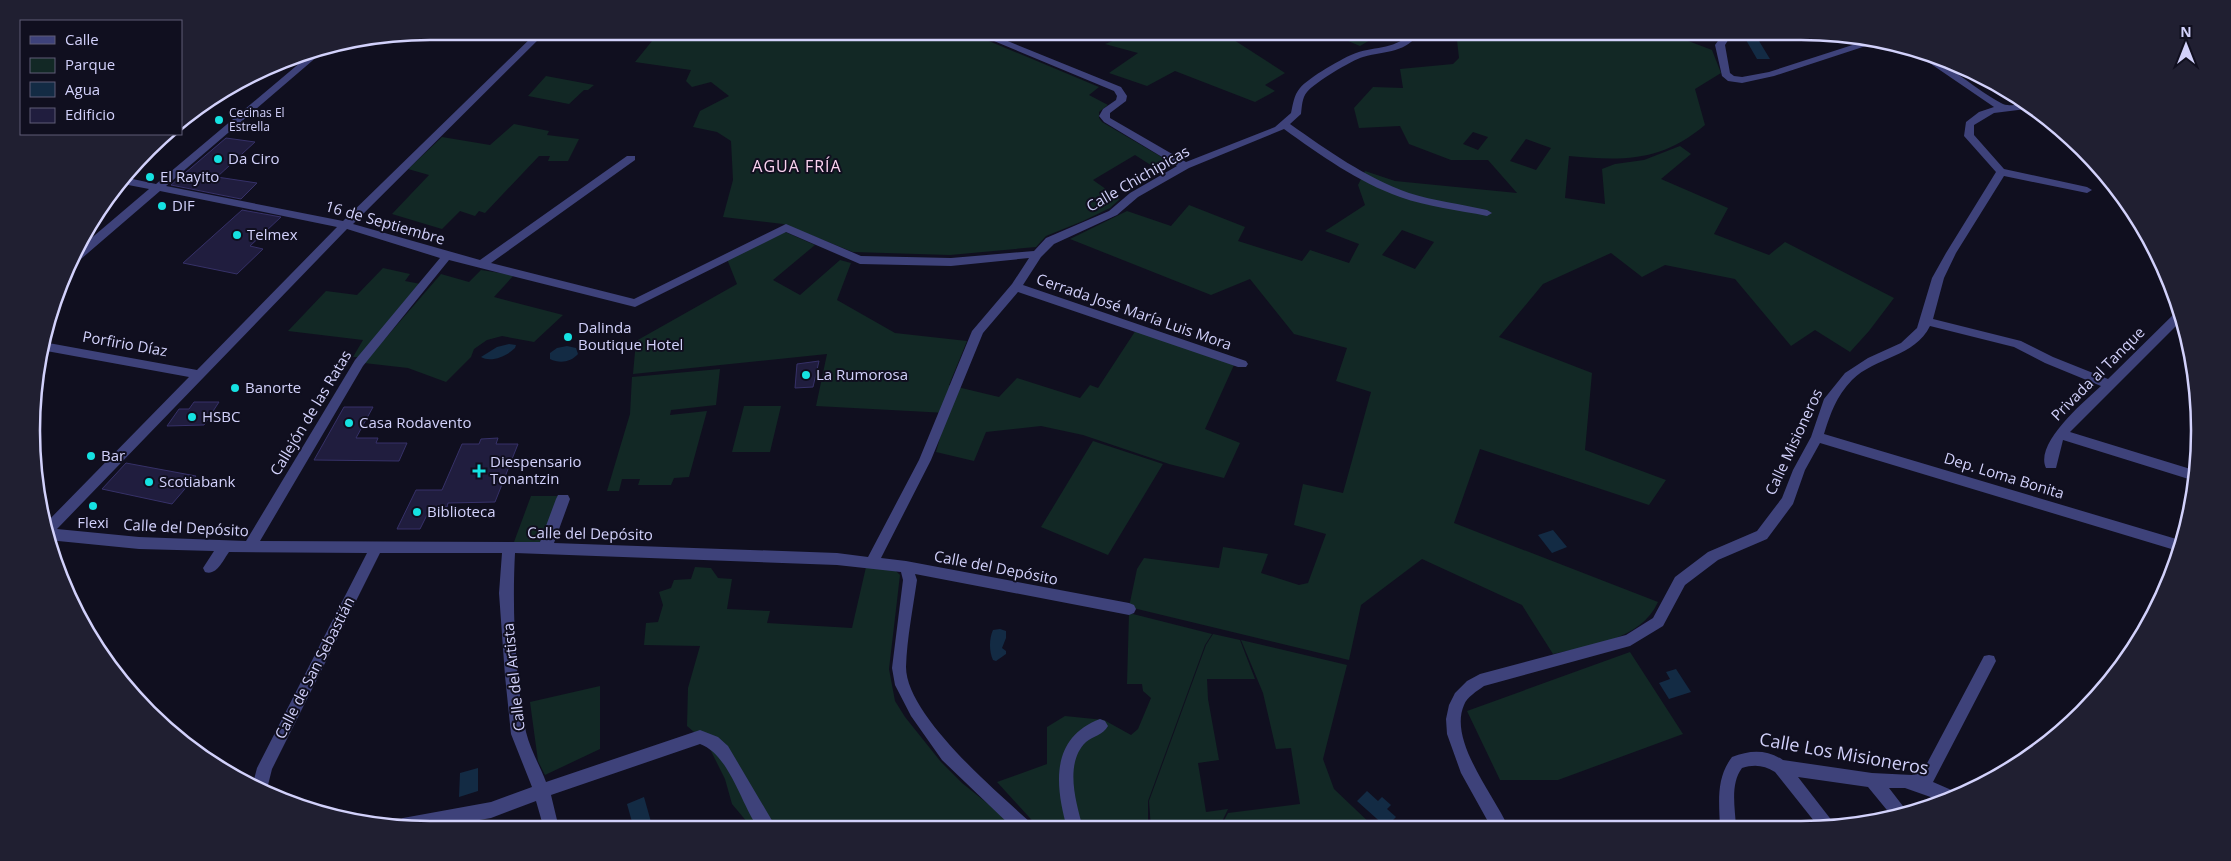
<svg xmlns="http://www.w3.org/2000/svg" width="2231" height="861" font-family="'Open Sans',sans-serif">
	<style>
		.green { fill: #122825; fill-rule: evenodd }
		.water { fill: #132b44 }
		.building { fill: #201d3e; stroke: #363168 }
		.lines { fill: none; stroke-linecap: round; stroke-linejoin: round }
		.minor { fill: #3e427a; fill-rule: evenodd }
		.poi-dot { fill: #15e2e2; stroke: #100f1f; stroke-width: 2 }
		.labels { text-anchor: middle; stroke-width: 4; stroke-linejoin: round; paint-order: stroke }
		.far-poi-label { font-size: 12px; fill: #d2d1fb; stroke: #100f1f; text-anchor: start }
		.poi-label { font-size: 15px; fill: #d2d1fb; stroke: #100f1f; text-anchor: start }
		.street-label { font-size: 15px; fill: #d2d1fb; stroke: #100f1f }
		.neighbourhood-label { font-size: 16px; letter-spacing: 1px; fill: #fbd3f0; stroke: #100f1f }
		.near-street-label { font-size: 18px; fill: #d2d1fb; stroke: #100f1f }
		.rim { fill: none; stroke: #d2d1fb; stroke-width: 2.5 }
	</style>
	<rect width="100%" height="100%" fill="#100f1f"/>
	<!-- green -->
	<path class="green" d="M608,31H965L1099,87L1089,95L1108,105L1099,112V118L1102,122L1170,162L1157,169L1135,155L1093,180L1120,199L1110,208L1083,221L1046,236L1036,247L950,255L853,252L783,224L723,217L733,180L731,141L717,132L693,127L700,111L729,96L711,82L692,87L686,81L691,70L635,62L652,41L630,39L631,36Z
		M1138,31H1220L1285,73L1265,85L1275,91L1255,102L1175,71L1147,86L1109,73L1138,53L1105,44Z
		M1335,31H1385L1360,46L1334,35Z
		M1456,31H1662L1712,50L1721,73L1695,89L1705,125C1661,162 1623,161 1569,156L1565,198L1605,204L1602,169L1615,164L1644,160L1680,146L1691,154L1661,179L1728,208L1714,234L1769,255L1785,242L1894,298L1869,331L1850,352L1815,330L1791,346L1735,279L1665,265L1642,277L1611,253L1543,284L1499,337L1592,373L1585,450L1666,480L1649,505L1480,449L1454,523L1658,602C1641,640 1590,646 1553,654L1522,605L1422,559L1361,605L1349,660L1129,607L1137,569L1144,558L1219,568L1223,547L1268,554L1261,573L1299,585L1308,583L1326,534L1294,525L1303,484L1343,493L1371,392L1336,381L1347,348L1294,334L1250,279L1211,295L1070,239L1127,211L1171,226L1189,205L1245,227L1238,241L1302,261L1310,250L1349,263L1359,244L1325,231L1365,205L1358,185L1365,171L1395,181L1517,193L1488,160H1451L1409,144L1400,126L1359,128L1354,108L1373,87L1403,88L1400,69L1453,64L1459,58ZM1473,132L1488,137L1478,150L1463,144ZM1526,139L1551,148L1536,170L1510,161ZM1402,230L1434,242L1415,269L1382,255Z
		M546,76L594,85L588,90H584L569,104L528,96Z
		M514,124L549,131L547,135L579,139L568,161H548L550,156H539L485,213L479,211L475,216L460,211L442,229L392,214L429,175L408,169L442,137L490,145Z
		M783,231L815,245L773,280L800,295L840,260L851,263L837,300L895,333L967,341L949,385L999,397L1017,378L1080,398L1090,385L1098,388L1136,330L1234,365L1205,429L1240,443L1224,478L1169,464L1083,435L1041,426L986,432L974,461L936,452L947,413L816,406L827,354L633,374L636,341L737,284L727,259Z
		M383,268L410,274L405,281L426,285L366,357H353L363,340L288,331L326,291L357,295Z
		M481,270L514,275L494,297L563,315L534,342L502,336L487,340L474,349L471,357L446,382L408,368L364,363L441,274L469,282Z
		M720,369L716,405L671,410L670,415L707,411L689,477L674,478L671,485H638L640,479H622L619,491H607L630,414L632,377Z
		M744,406H781L770,452H732Z
		M1093,441L1163,464L1108,555L1041,527Z
		M531,496H559L541,542H514Z
		M695,567L711,568L718,578L732,579L727,609L770,611L767,623L852,628L866,567L894,569L900,575L889,669L895,701L905,717L941,762L962,783L1018,828L753,829L732,804L725,779L707,743L687,726L688,688L700,646L644,645L646,623L658,622L663,605L659,592L671,588L674,580L691,579Z
		M1129,613L1212,634L1205,645L1148,801V828H1039L997,782L1047,764V727L1065,716L1104,720L1131,735L1138,729L1151,698L1143,691L1142,684H1127Z
		M1213,634L1240,640L1255,679H1207L1208,699L1219,760L1198,763L1206,812L1228,809L1219,828H1151L1149,801L1206,645Z
		M1241,640L1347,665L1323,759L1334,789L1374,827L1220,828L1228,813L1300,804L1291,748L1276,749L1263,693Z
		M1630,652L1683,734L1558,780H1500L1467,711Z
		M600,686V749L545,775L538,761L530,702Z"/>
	<!-- water -->
	<path class="water" d="M1746,40L1759,41L1770,59H1757Z
		M509,344L516,345L515,348C507,356 491,363 481,357L497,347Z
		M567,346L576,348L578,354C571,362 560,364 550,359V353L557,348Z
		M1553,530L1567,547L1552,553L1538,535Z
		M1000,629L1006,631V638L1002,648L1006,651V654L996,661L993,660C989,652 989,638 993,630Z
		M1676,669L1691,692L1669,699L1659,683L1670,679L1666,672Z
		M478,768V791L459,797L460,773Z
		M1367,791L1378,801L1382,797L1391,805L1387,809L1396,817L1386,827L1357,801Z
		M644,797L653,829H634L627,804Z"/>
	<!-- building -->
	<path class="building" d="M226,138L255,142L217,177L257,183L241,199L171,185Z
		M242,210L281,217L250,246L263,249L237,274L183,263Z
		M819,361L813,387L795,388L797,364Z
		M194,402H219L204,425L167,426L179,409H189Z
		M344,407H373L356,438H378L376,443H407L399,461L314,460Z
		M498,438L496,444H518L495,502L448,503L447,507H431L420,529H397L416,490H442L462,444H479L481,439Z
		M126,463L196,476L172,504L102,489Z"/>
	<g class="lines">
		<!-- minor -->
		<path class="minor" d="M538,31H547L353,224L480,260L627,156H635V160L491,263L634,299L786,224L861,256L951,258L1034,251L1046,238L1109,211L1130,193L1177,166L1104,122L1099,116L1103,109L1116,100L1117,96L1114,91L970,31H983L1121,87L1127,96L1126,101L1110,113V118L1186,162L1275,127L1291,113C1293,104 1294,95 1300,88C1308,78 1344,57 1356,53C1376,46 1397,50 1412,31H1421C1405,54 1388,50 1363,57C1352,60 1314,83 1307,92C1302,98 1302,106 1301,114L1290,124C1327,150 1366,178 1409,193C1434,201 1461,204 1487,210L1492,213L1487,216C1458,210 1428,207 1400,197C1358,182 1320,155 1284,129L1189,168L1138,197L1117,215L1054,244L1041,257L1023,285L1246,361L1248,364L1246,367H1238L1018,292L983,333L931,460L881,558L906,561L1129,603L1134,605L1136,609L1134,613L1129,615L915,574L917,580C913,608 907,638 906,667C906,715 996,791 1030,822L1032,828H1013L942,760L911,716L895,685L892,668L903,580L901,572L837,565L515,553C512,608 515,679 526,732C530,749 540,766 546,782L700,730L718,737L728,746L777,829H759C741,805 730,755 700,744L551,795L557,820L563,829H544L536,801L491,818L427,829L395,825L397,821L403,818L491,802L532,787L511,734L505,676L499,593L502,553H380L272,769L266,793L252,787L257,768L367,553L229,552C223,560 217,576 205,572L203,568L214,551L139,549L48,540L44,525L189,377L41,350L43,342L197,370L337,227L160,191L74,265H69L75,252L149,189L123,184L128,178L156,184L314,51L326,49L166,186L343,221ZM347,229L440,258L355,360L246,541L139,537L57,529ZM786,232L860,264L951,266L1029,258L1012,284L972,331L919,460L868,557L837,553L554,543L570,499L568,495H558L556,499L540,542L260,541L363,366L449,260L635,307Z
			M1725,31H1734L1725,45L1730,73L1734,76L1742,77L1769,72L1868,40L1878,42L1774,76L1742,83L1728,81L1722,76L1715,45Z
			M1911,48C1945,60 1970,86 2001,103C2010,109 2022,100 2034,108L1994,113L1974,125V135L2004,169L2087,187L2092,190L2087,193L2004,176L1956,253L1944,278L1933,319L2021,341L2053,357L2108,379L2177,311L2180,310L2183,319L2070,432L2197,471L2195,481L2063,440L2056,468H2046C2034,443 2085,401 2101,386L2045,363L2014,347L1930,326C1915,357 1875,357 1852,380C1836,397 1831,412 1824,434L2183,541L2178,551L1820,443L1805,470L1793,504L1767,539L1718,560L1685,585L1663,626L1630,646L1484,686C1477,691 1467,697 1464,705C1448,741 1495,796 1508,827H1491L1461,773L1447,734L1446,719L1449,705L1455,693L1467,681L1480,674L1626,635L1653,618L1675,577L1708,552L1757,531L1782,498L1793,470L1811,437L1824,399L1845,373L1868,358L1901,343L1917,328L1932,278L1946,253L1996,172L1964,136L1966,122L1979,112L1994,107L1912,51Z
			M1989,655L1994,656L1996,661L1933,782L1956,792L1957,795L1939,800L1905,788H1889L1906,810L1891,815L1868,787L1798,777L1836,826H1818L1775,772C1764,765 1754,764 1742,768C1730,784 1735,807 1736,827H1720C1719,801 1716,778 1732,757C1750,750 1766,749 1783,760L1872,773L1912,775L1923,771L1984,656Z
			M1100,719L1105,721L1108,726C1103,735 1093,736 1086,742C1064,763 1076,803 1083,828H1067C1055,785 1050,738 1100,719Z"/>
	</g>
	<!-- markers -->
	<g class="poi-dot">
		<circle cx="219" cy="120" r="5"/>
		<circle cx="218" cy="159" r="5"/>
		<circle cx="150" cy="177" r="5"/>
		<circle cx="162" cy="206" r="5"/>
		<circle cx="237" cy="235" r="5"/>
		<circle cx="568" cy="337" r="5"/>
		<circle cx="806" cy="375" r="5"/>
		<circle cx="235" cy="388" r="5"/>
		<circle cx="192" cy="417" r="5"/>
		<circle cx="349" cy="423" r="5"/>
		<circle cx="91" cy="456" r="5"/>
		<path d="M476.5 463.5h5v5h5v5h-5v5h-5v-5h-5v-5h5z"/>
		<circle cx="149" cy="482" r="5"/>
		<circle cx="93" cy="506" r="5"/>
		<circle cx="417" cy="512" r="5"/>
	</g>
	<g class="labels">
		<!-- far-poi labels -->
		<g class="far-poi-label">
			<text x="229" y="117">Cecinas El<tspan x="229" dy="14">Estrella</tspan></text>
		</g>
		<!-- poi labels -->
		<g class="poi-label">
			<text x="228" y="164">Da Ciro</text>
			<text x="160" y="182">El Rayito</text>
			<text x="172" y="211">DIF</text>
			<text x="247" y="240">Telmex</text>
			<text x="578" y="333">Dalinda<tspan x="578" dy="17">Boutique Hotel</tspan></text>
			<text x="816" y="380">La Rumorosa</text>
			<text x="245" y="393">Banorte</text>
			<text x="202" y="422">HSBC</text>
			<text x="359" y="428">Casa Rodavento</text>
			<text x="101" y="461">Bar</text>
			<text x="490" y="467">Diespensario<tspan x="490" dy="17">Tonantzin</tspan></text>
			<text x="159" y="487">Scotiabank</text>
			<text x="427" y="517">Biblioteca</text>
			<text x="93" y="528" text-anchor="middle">Flexi</text>
		</g>
		<!-- street labels -->
		<g class="street-label">
			<text transform="translate(1138 179) rotate(-30)" y="5">Calle Chichipicas</text>
			<text transform="translate(385 223) rotate(16)" y="5">16 de Septiembre</text>
			<text transform="translate(1134 312) rotate(19)" y="5">Cerrada José María Luis Mora</text>
			<text transform="translate(125 344) rotate(10)" y="5">Porfirio Díaz</text>
			<text transform="translate(2098 374) rotate(-45)" y="5">Privada al Tanque</text>
			<text transform="translate(311 413) rotate(-59)" y="5">Callejón de las Ratas</text>
			<text transform="translate(1794 442) rotate(-65)" y="5">Calle Misioneros</text>
			<text transform="translate(2004 476) rotate(17)" y="5">Dep. Loma Bonita</text>
			<text transform="translate(186 528) rotate(3)" y="5">Calle del Depósito</text>
			<text transform="translate(590 534) rotate(1)" y="5">Calle del Depósito</text>
			<text transform="translate(996 568) rotate(11)" y="5">Calle del Depósito</text>
			<text transform="translate(315 668) rotate(-63)" y="5">Calle de San Sebastián</text>
			<text transform="translate(514 677) rotate(-96)" y="5">Calle del Artista</text>
		</g>
		<!-- neighbourhood labels -->
		<g class="neighbourhood-label">
			<text x="797" y="172">AGUA FRÍA</text>
		</g>
		<!-- near-street labels -->
		<g class="near-street-label">
			<text transform="translate(1844 754) rotate(10)" y="6">Calle Los Misioneros</text>
		</g>
	</g>
	<!-- crop -->
	<path d="M0 0H2231V861H0ZM430 40H1801A390 390 0 0 1 2191 430V431A390 390 0 0 1 1801 821H430A390 390 0 0 1 40 431V430A390 390 0 0 1 430 40Z" fill="#201f31" fill-rule="evenodd"/>
	<path class="rim" d="M430 40H1801A390 390 0 0 1 2191 430V431A390 390 0 0 1 1801 821H430A390 390 0 0 1 40 431V430A390 390 0 0 1 430 40Z"/>
	<!-- legend -->
	<rect x="20" y="20" width="162" height="115" fill="#100f1f" stroke="#5e5d77"/>
	<rect x="30" y="36" width="25" height="8" fill="#3e427a" stroke="#5e5d77"/>
	<text x="65" y="45" font-size="15" fill="#d2d1fb">Calle</text>
	<rect x="30" y="58" width="25" height="15" fill="#122825" stroke="#5e5d77"/>
	<text x="65" y="70" font-size="15" fill="#d2d1fb">Parque</text>
	<rect x="30" y="82" width="25" height="15" fill="#132b44" stroke="#5e5d77"/>
	<text x="65" y="95" font-size="15" fill="#d2d1fb">Agua</text>
	<rect x="30" y="108" width="25" height="15" fill="#201d3e" stroke="#5e5d77"/>
	<text x="65" y="120" font-size="15" fill="#d2d1fb">Edificio</text>
	<!-- north arrow -->
	<g transform="translate(2186 45)" stroke="#100f1f" stroke-width="4" paint-order="stroke">
	<path d="M0-4L9 19L0 12L-9 19Z" fill="#d2d1fb"/>
	<text y="-8" font-size="14" font-weight="bold" text-anchor="middle" fill="#d2d1fb">N</text>
	</g>
</svg>
